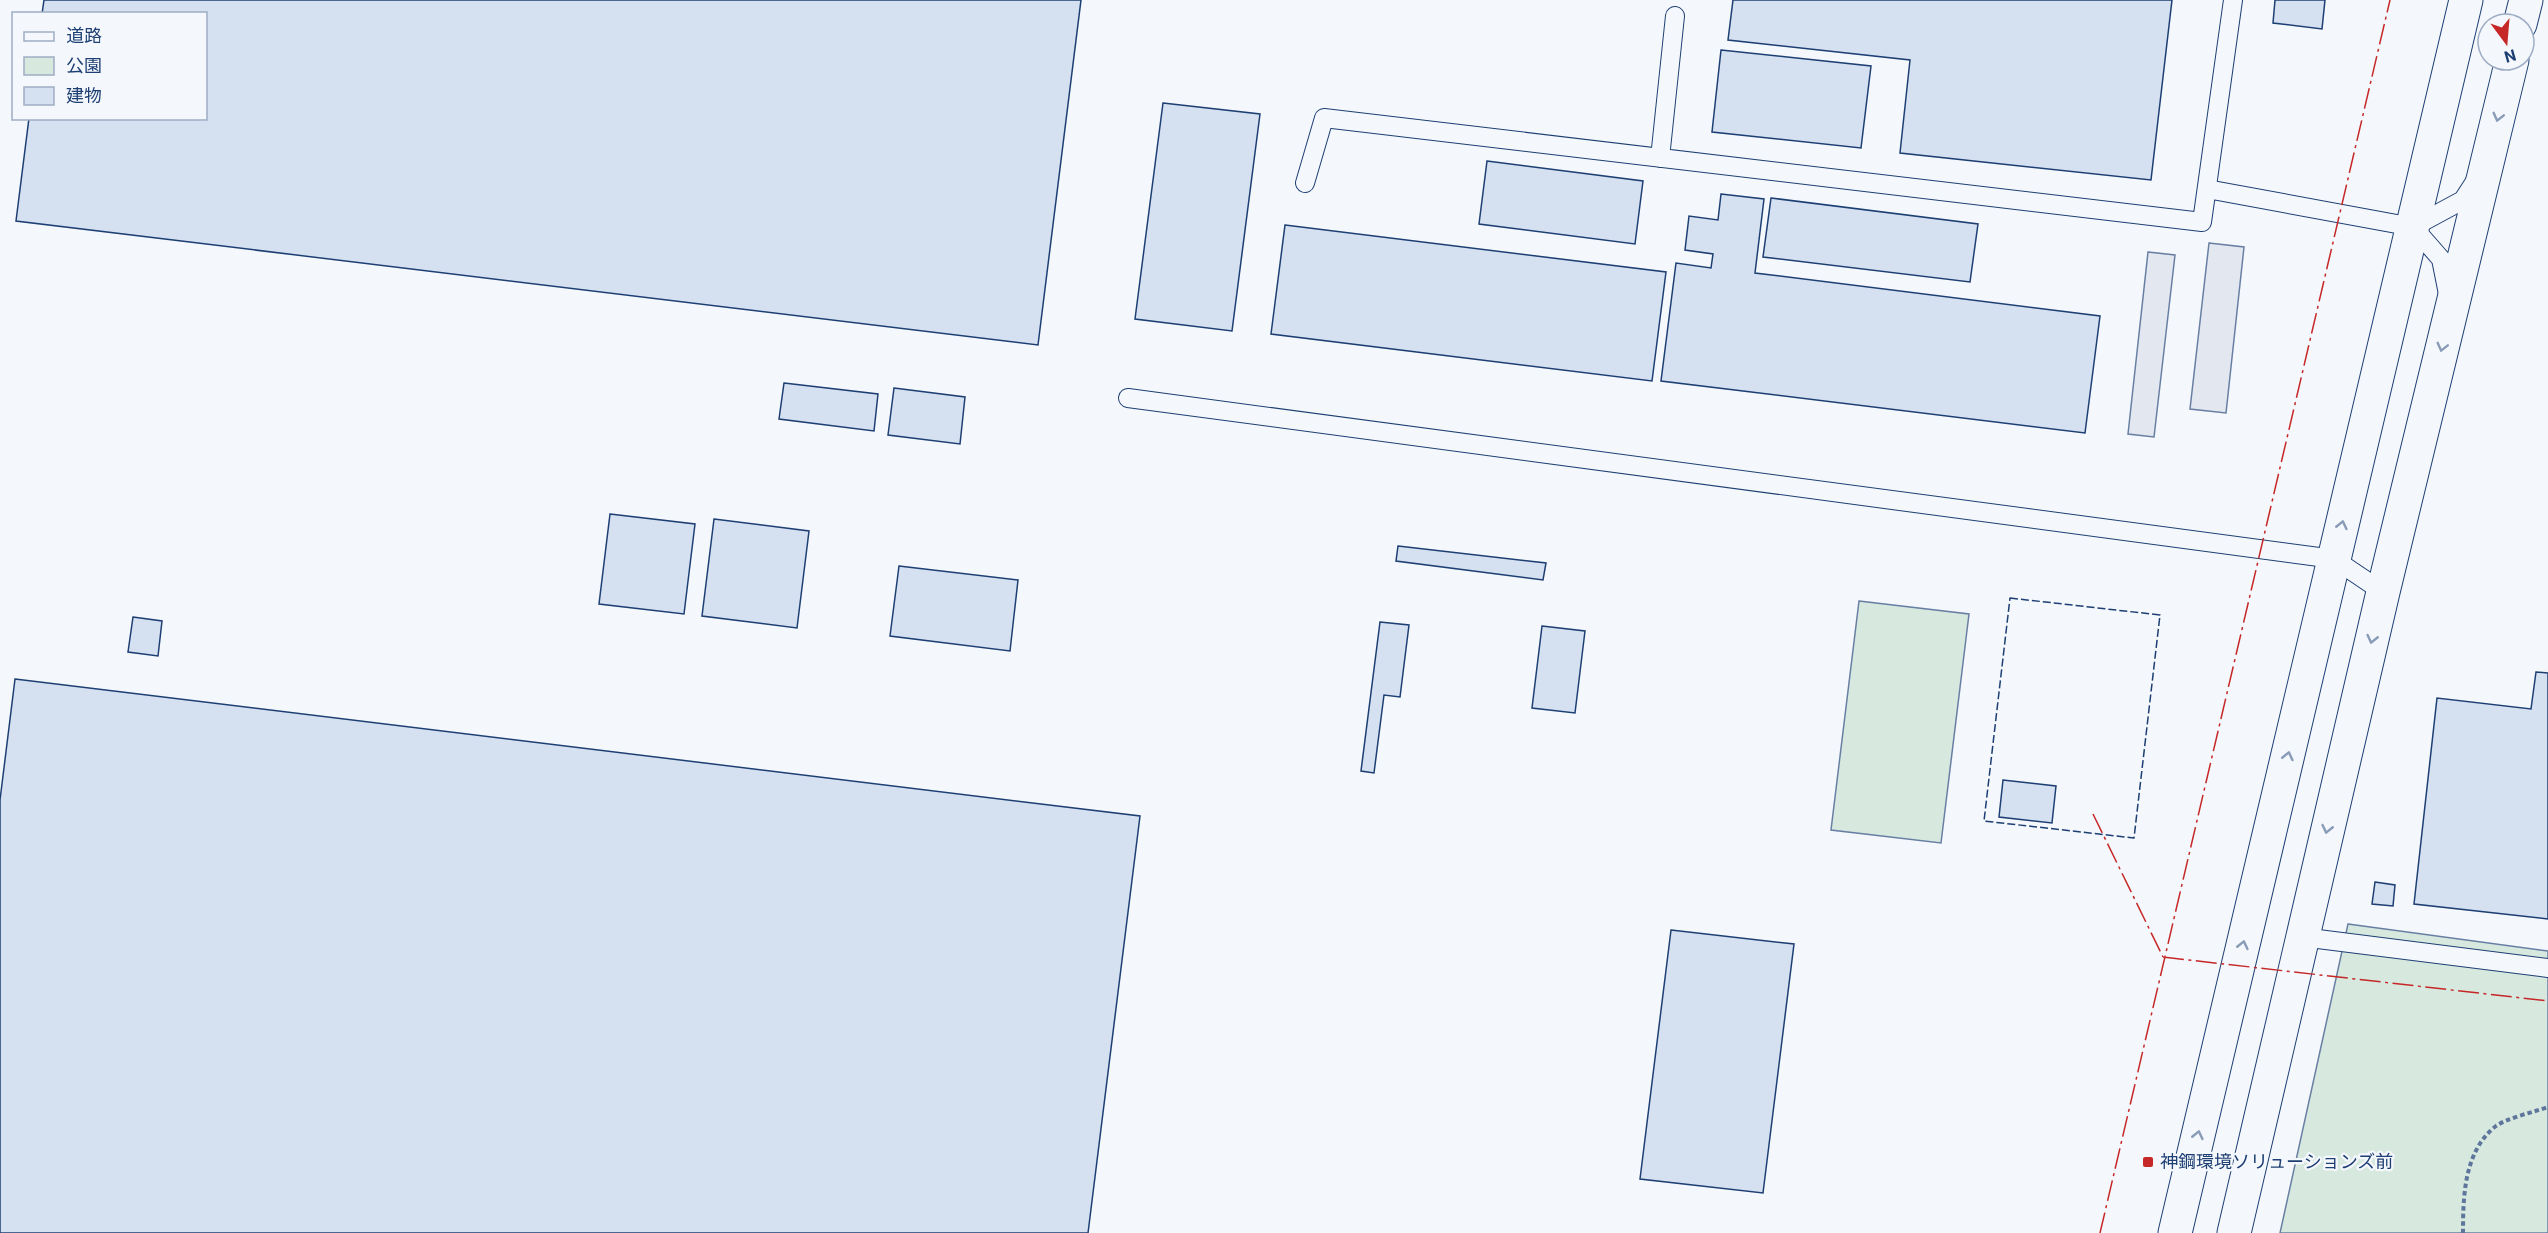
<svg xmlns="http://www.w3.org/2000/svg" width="2548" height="1233" font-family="Roboto,'Noto Sans JP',sans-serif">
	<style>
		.green { fill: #d7e8df; stroke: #687fa3; stroke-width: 1.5 }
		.parking { fill: #e3e8f0; stroke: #687fa3; stroke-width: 1.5 }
		.building { fill: #d5e0f0; stroke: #1d3f73; stroke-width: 1.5 }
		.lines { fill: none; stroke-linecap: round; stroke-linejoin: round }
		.service-casing { stroke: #1d3f73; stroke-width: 20 }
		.tertiary-casing { stroke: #1d3f73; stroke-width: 35 }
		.path { stroke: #5e769c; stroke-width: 4; stroke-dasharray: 4.5 3; stroke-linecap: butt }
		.service { stroke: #f4f7fb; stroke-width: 18 }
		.tertiary { stroke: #f4f7fb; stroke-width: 33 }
		.fence { stroke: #1d3f73; stroke-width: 1.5; stroke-dasharray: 8 3; stroke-linecap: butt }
		.power { stroke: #c62828; stroke-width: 1.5; stroke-dasharray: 21 4.5 3 4.5; stroke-linecap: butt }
		.oneway { stroke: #889bb7 }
		.poi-dot { fill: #c62828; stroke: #f4f7fb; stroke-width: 2 }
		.labels { text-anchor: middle; stroke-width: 4.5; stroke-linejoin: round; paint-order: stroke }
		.poi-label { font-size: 18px; fill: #1d3f73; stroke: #f4f7fb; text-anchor: start }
	</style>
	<rect width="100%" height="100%" fill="#f4f7fb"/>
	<!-- green -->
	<path class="green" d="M1859,601L1969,614L1941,843L1831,830Z
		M2348,924L2548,951V1233H2280Z"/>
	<!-- parking -->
	<path class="parking" d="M2209,243L2244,247L2226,413L2190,409Z
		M2148,252L2175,255L2154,437L2128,434Z"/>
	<!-- building -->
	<path class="building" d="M44,0H1081L1038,345L16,221L29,118H206V14H42Z
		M1733,0H2172L2151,180L1900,153L1910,60L1728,40Z
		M2275,0H2325L2322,29L2273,23Z
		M1721,50L1871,66L1861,148L1712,132Z
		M1163,103L1260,114L1232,331L1135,319Z
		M1487,161L1643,181L1635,244L1479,224Z
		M1721,194L1764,199L1755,273L2100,316L2085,433L1661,381L1676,263L1711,268L1713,254L1685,250L1689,216L1718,220Z
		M1771,198L1978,224L1970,282L1763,257Z
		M1285,225L1666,272L1652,381L1271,334Z
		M784,383L878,394L874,431L779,419Z
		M894,388L965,397L960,444L888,435Z
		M610,514L695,524L684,614L599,604Z
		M714,519L809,531L797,628L702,616Z
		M1398,546L1546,563L1543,580L1396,561Z
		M899,566L1018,580L1010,651L890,636Z
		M133,617L162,621L158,656L128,652Z
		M1380,622L1409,625L1400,697L1384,695L1374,773L1361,771Z
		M1542,626L1585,631L1575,713L1532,708Z
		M2536,672L2548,673V919L2414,904L2437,698L2531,709Z
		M15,679L1140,816L1088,1233H0V800Z
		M2003,780L2056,786L2052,823L1999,817Z
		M2375,882L2395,885L2393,906L2372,904Z
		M1671,930L1794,944L1763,1193L1640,1179Z"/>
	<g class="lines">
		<defs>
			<path id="service" d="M1660,158L1675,16
				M1305,183L1324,118L2202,222L2233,0
				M2207,189L2413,227L2441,259L2448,294
				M2413,227L2463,200L2476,180
				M1128,398L2334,559L2383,592
				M2302,937L2548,968"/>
			<path id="tertiary" d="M2520,24L2526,0
				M2175,1233L2466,0
				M2234,1233L2383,592L2512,60"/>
		</defs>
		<!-- service casing -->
		<use href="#service" class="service-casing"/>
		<!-- tertiary casing -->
		<use href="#tertiary" class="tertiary-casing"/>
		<!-- path -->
		<path class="path" d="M2463,1233C2463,1196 2464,1151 2496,1126C2507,1118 2534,1112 2548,1107"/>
		<!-- service -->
		<use href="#service" class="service"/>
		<!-- tertiary -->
		<use href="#tertiary" class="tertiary"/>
		<!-- fence -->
		<path class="fence" d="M2010,598L2160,615L2134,838L1984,821Z"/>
		<!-- power -->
		<path class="power" d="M2093,814L2163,957
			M2163,957L2548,1001
			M2100,1233L2390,0"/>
	</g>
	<!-- one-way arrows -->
	<defs><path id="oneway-chevron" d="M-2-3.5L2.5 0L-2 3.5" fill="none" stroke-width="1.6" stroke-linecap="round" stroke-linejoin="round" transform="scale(1.5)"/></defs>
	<g class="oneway">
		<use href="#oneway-chevron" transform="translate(2498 117) rotate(104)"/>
		<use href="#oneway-chevron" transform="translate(2442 347) rotate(104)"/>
		<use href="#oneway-chevron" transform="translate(2342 525) rotate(-77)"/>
		<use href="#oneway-chevron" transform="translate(2372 639) rotate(103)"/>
		<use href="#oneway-chevron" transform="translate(2288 756) rotate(-77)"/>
		<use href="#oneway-chevron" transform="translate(2327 829) rotate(103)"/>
		<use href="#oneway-chevron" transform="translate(2243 945) rotate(-77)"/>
		<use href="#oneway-chevron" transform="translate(2198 1135) rotate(-77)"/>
	</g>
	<!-- markers -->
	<rect class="poi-dot" x="2142" y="1156" width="12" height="12" rx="3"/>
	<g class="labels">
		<!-- poi labels -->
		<g class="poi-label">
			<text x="2160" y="1168">神鋼環境ソリューションズ前</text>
		</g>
	</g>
	<!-- legend -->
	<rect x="12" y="12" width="195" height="108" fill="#f4f7fb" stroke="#9eadc5" stroke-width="1.5"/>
	<rect x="24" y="32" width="30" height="9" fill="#f4f7fb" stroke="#9eadc5" stroke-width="1.5"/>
	<text x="66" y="42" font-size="18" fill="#1d3f73">道路</text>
	<rect x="24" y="57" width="30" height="18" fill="#d7e8df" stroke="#9eadc5" stroke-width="1.5"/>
	<text x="66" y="72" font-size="18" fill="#1d3f73">公園</text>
	<rect x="24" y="87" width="30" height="18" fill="#d5e0f0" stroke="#9eadc5" stroke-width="1.5"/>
	<text x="66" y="102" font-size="18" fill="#1d3f73">建物</text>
	<!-- north arrow -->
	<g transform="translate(2506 42) rotate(164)"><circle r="28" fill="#f4f7fb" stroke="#9eadc5" stroke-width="1.5"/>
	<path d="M0-4.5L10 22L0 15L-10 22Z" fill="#c62828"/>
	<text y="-9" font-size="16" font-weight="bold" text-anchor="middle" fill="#1d3f73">N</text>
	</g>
</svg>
